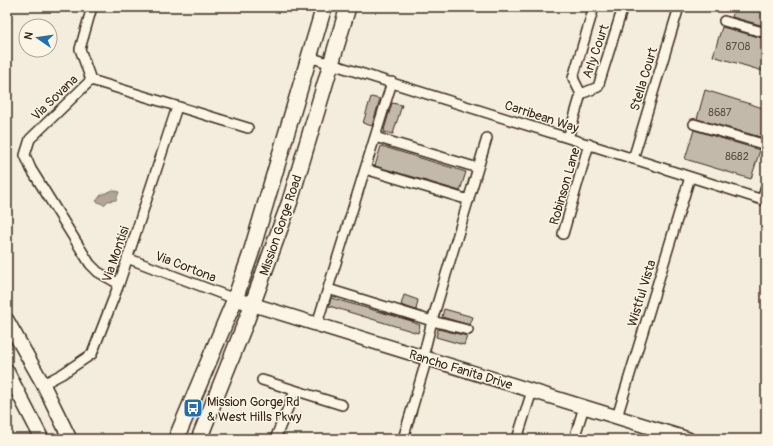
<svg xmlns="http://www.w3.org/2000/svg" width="773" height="446" font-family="Pangolin,sans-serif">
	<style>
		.water { fill: #b0a596; stroke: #817466 }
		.building { fill: #c3b9aa; stroke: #3b2a1e }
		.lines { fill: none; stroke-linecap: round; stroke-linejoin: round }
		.street-casing { stroke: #3b2a1e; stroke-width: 12 }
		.secondary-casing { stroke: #3b2a1e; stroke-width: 16 }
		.primary-casing { stroke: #3b2a1e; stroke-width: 18 }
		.street { stroke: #fcf5e5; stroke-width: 9 }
		.secondary { stroke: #fcf5e5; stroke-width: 13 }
		.primary { stroke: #fcf5e5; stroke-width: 15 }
		.labels { text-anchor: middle; stroke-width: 3; stroke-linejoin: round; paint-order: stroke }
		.number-label { font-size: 11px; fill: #5d4e41 }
		.street-label { font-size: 13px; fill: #3b2a1e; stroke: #fcf5e5 }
		.poi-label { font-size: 13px; fill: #3b2a1e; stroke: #fcf5e5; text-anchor: start }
	</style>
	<rect width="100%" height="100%" fill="#f4eddd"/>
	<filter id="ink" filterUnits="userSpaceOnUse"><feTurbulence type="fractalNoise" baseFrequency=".025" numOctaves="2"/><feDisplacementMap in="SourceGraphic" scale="8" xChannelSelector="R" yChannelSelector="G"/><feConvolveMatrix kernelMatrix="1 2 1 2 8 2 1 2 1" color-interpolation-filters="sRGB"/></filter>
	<g filter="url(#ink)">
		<!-- water -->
		<path class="water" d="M113,190L119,192L116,200L108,201L104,205L96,201L101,195Z"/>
		<!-- building -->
		<path class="building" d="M735,7H766V18L764,26L732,17Z
			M722,27L766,39V72L713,56Z
			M705,90L766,109V131L764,138L697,119Z
			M371,97L380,99L372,126L363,123Z
			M392,103L402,105L393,134L384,132L385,130H384Z
			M694,130L760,150L751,179L685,159Z
			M381,146L466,172L460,191L375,166Z
			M404,295L418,300L416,310L401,305Z
			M331,298L412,321V322L420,325L418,333L329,306Z
			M444,309L473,317L470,325L442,317Z
			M438,329L467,336L464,345L436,337Z"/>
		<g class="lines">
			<defs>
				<path id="street" d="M724,21L766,33
					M309,57L568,138L766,201
					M91,80L80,49L92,7
					M581,94L598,87L623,7
					M694,124L766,145
					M375,137L478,168
					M568,138L581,94L573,78L594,7
					M633,159L679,7
					M365,169L469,200
					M762,200L766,187
					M563,234L589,144
					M127,258L235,299
					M119,284L98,272L90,264L31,169L25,155L30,139L91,80L248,128
					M328,289L432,321L423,357
					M317,324L392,82
					M468,330L432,321L487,138
					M262,380L342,405
					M43,384L62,374L92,354L119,284L177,107
					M617,417L690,177
					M275,439L295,391
					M403,439L427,358
					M517,439L532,391
					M574,439L584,407"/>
				<path id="secondary" d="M235,299L688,439
					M7,320L43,384L70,439
					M7,371L42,439"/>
				<path id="primary" d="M176,439L235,299L250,256L324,7
					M199,439L247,319L290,201L348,7"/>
			</defs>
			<!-- street casing -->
			<use href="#street" class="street-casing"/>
			<!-- secondary casing -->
			<use href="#secondary" class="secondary-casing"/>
			<!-- primary casing -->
			<use href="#primary" class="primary-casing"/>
			<!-- street -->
			<use href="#street" class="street"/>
			<!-- secondary -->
			<use href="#secondary" class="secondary"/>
			<!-- primary -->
			<use href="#primary" class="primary"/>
		</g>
	</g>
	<!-- icons -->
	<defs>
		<symbol id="bus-square" viewBox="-11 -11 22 22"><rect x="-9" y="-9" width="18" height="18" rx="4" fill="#1f6fb2" stroke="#fcf5e5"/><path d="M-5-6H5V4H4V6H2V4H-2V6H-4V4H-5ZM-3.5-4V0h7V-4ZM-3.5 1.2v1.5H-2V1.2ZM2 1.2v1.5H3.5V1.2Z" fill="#fff"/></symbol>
	</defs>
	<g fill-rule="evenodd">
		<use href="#bus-square" x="182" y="397" width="22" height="22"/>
	</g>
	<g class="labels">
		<!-- number labels -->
		<g class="number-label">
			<text x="738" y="50">8708</text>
			<text x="720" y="116">8687</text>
			<text x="737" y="160">8682</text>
		</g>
		<!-- street labels -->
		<g class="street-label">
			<text transform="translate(595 51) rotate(-71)" y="5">Arly Court</text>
			<text transform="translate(643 79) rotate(-73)" y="5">Stella Court</text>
			<text transform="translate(54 97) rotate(-44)" y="5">Via Sovana</text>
			<text transform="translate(542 116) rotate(18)" y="5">Carribean Way</text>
			<text transform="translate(564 186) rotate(-74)" y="5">Robinson Lane</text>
			<text transform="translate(280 225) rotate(-71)" y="5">Mission Gorge Road</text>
			<text transform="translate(115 254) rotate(-71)" y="5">Via Montisi</text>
			<text transform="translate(186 266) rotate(21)" y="5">Via Cortona</text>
			<text transform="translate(641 293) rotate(-73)" y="5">Wistful Vista</text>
			<text transform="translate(461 369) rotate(17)" y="5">Rancho Fanita Drive</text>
		</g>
		<!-- poi labels -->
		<g class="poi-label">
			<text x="207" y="406">Mission Gorge Rd<tspan x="207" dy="15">&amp; West Hills Pkwy</tspan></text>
		</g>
	</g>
	<!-- margin -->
	<rect width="773" height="446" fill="none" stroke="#fcf5e5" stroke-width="24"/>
	<rect x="12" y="12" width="749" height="422" fill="none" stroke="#3b2a1e" stroke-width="1.5" filter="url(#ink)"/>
	<!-- north arrow -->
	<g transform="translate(38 38) rotate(283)"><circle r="19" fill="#fcf5e5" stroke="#afa495"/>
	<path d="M0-3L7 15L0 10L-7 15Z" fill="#1f6fb2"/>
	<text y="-6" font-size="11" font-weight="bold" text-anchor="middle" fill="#3b2a1e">N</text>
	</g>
</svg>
